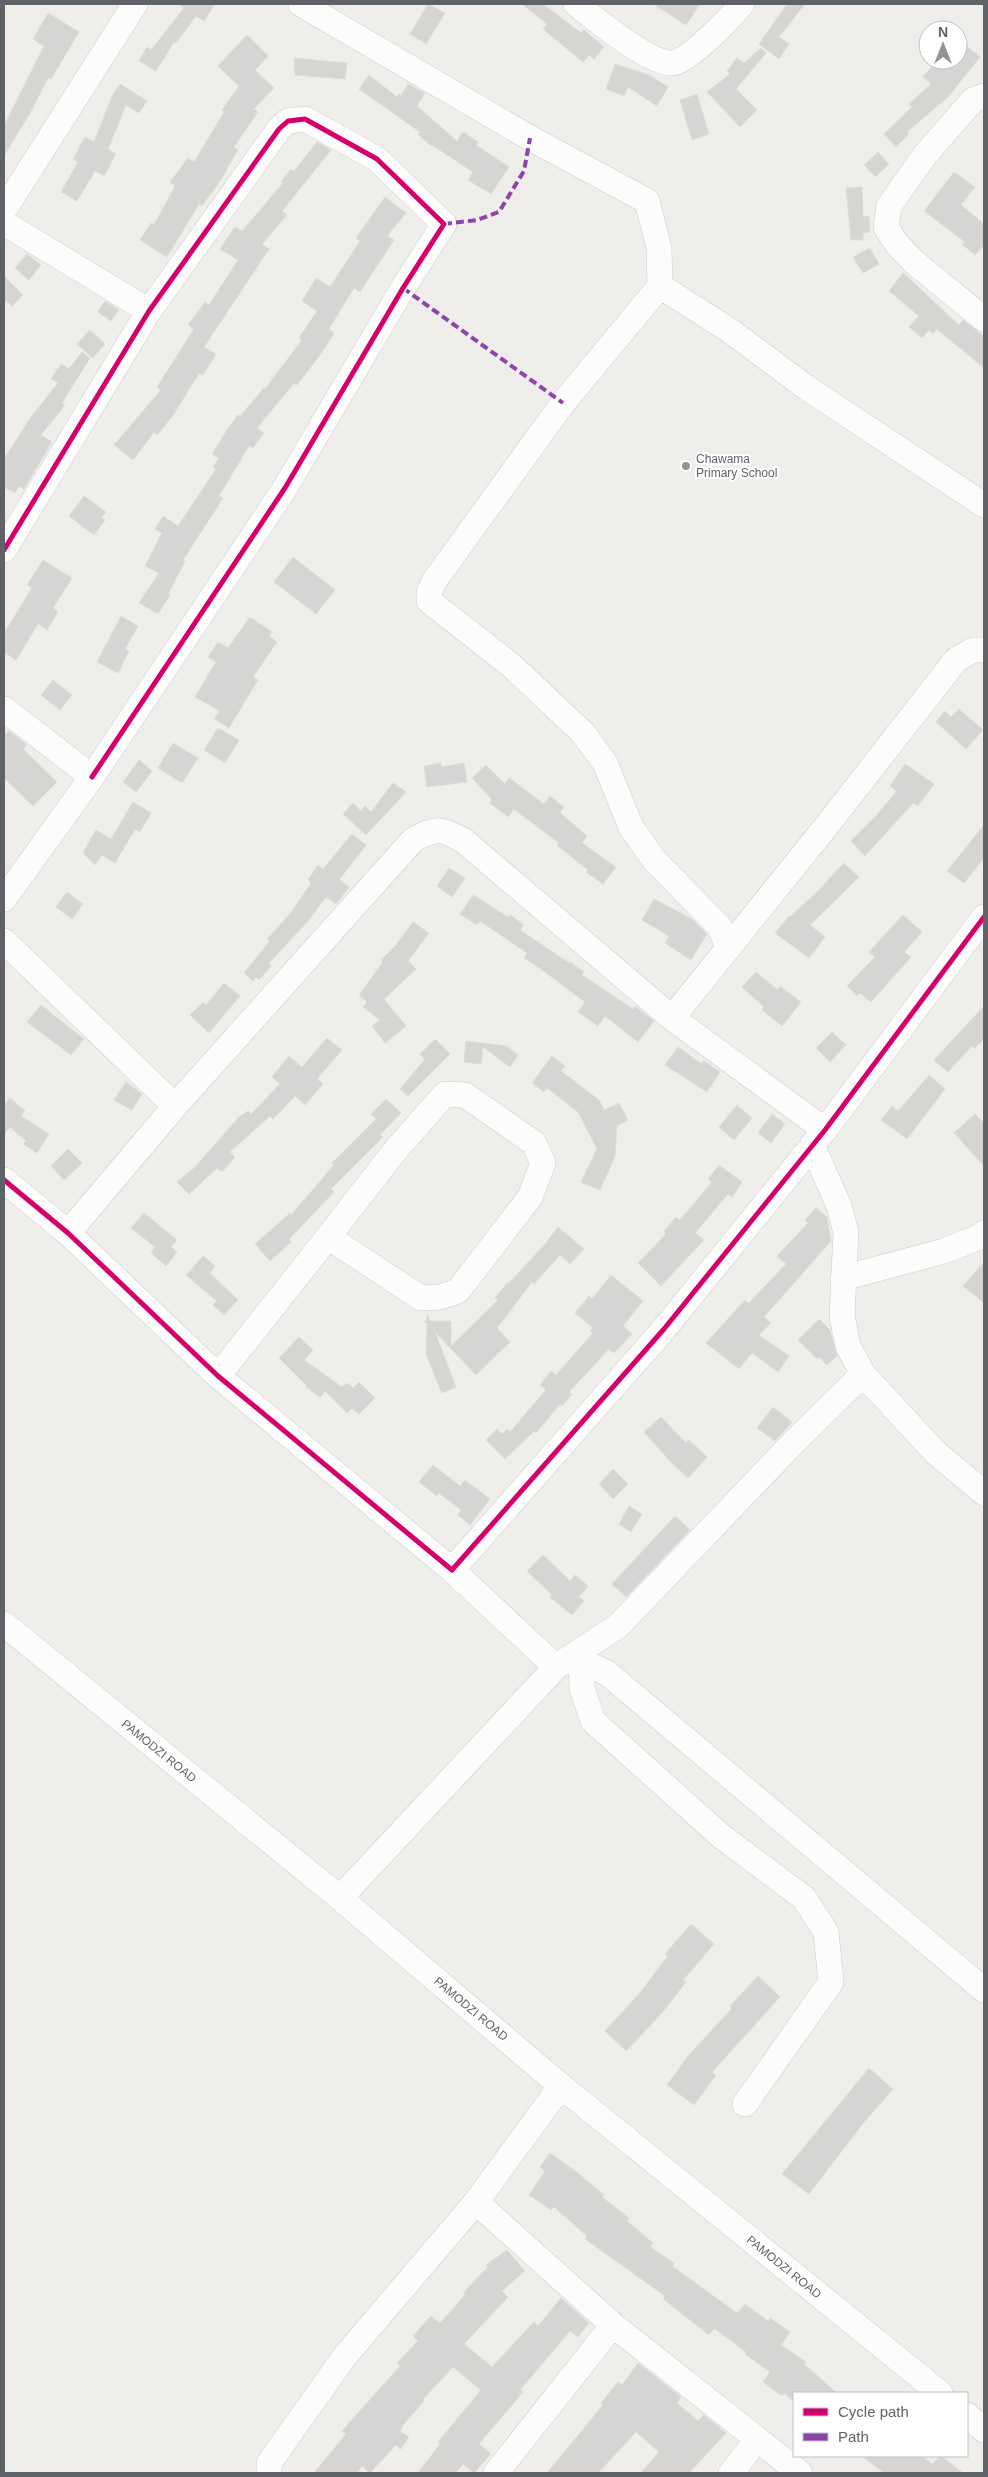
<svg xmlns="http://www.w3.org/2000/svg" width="988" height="2477" font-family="Helvetica,sans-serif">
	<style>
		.building { fill: #d6d5d3; stroke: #deddd9 }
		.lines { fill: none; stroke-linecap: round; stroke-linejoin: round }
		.minor-casing { stroke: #cbcccc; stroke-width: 26 }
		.minor { stroke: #fdfcfc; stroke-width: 25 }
		.quiet { stroke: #8e44ad; stroke-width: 4; stroke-dasharray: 8 4; stroke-linecap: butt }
		.cycleway-casing { stroke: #fff; stroke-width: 8 }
		.cycleway { stroke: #d6006c; stroke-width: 5 }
		.poi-dot { fill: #919496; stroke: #fff; stroke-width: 2 }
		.labels { text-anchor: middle; stroke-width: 4; stroke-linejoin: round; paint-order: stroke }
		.poi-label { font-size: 12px; fill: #5f6368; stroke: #fff; text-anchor: start }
		.street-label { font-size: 12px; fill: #5f6368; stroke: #fff }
	</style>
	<rect width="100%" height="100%" fill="#efeeea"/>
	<!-- building -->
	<path class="building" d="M178,4H215L204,21L196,16L176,43L174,42L156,71L139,61L147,47L151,50L184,8Z
		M428,4L445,13L426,44L410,34Z
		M522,4H543L581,33L584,30L604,47L594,59L589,55L583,62L543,29L547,24Z
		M653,4H700L686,25Z
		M787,4H805L779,37L789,44L779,59L759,44Z
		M48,13L79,32L51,79L48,78L29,115L4,156V126L44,46L33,39Z
		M247,35L268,56L255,70L274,88L254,109L258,112L234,147L238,150L220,181L202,206L199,204L167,257L140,240L151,223L154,225L175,186L170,182L188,158L194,162L224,112L222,110L239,86L218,66Z
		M958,39L980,57L948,97L907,132L909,134L896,147L884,134L912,107L909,104L931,84L923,77L937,60H958Z
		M761,48L766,53L736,89L757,110L740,127L707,92L730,74L727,71L737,58L744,63Z
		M294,58L347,63L345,79L295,75Z
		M615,64L649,75L668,87L657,106L628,87L624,96L606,89Z
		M369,75L397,97L399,94L401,96L408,84L425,93L417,106L457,141L463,132L478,142L476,145L509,167L491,194L468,180L473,172L432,145L431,146L418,134L420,132L359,89Z
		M120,84L147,101L139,113L126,105L108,149L116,154L104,176L95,171L77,201L61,192L78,162L73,159L85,137L94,142L113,94Z
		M697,94L709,134L692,140L680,100Z
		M317,142L331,150L282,211L287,215L262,244L269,249L204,347L216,354L203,375L199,373L174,414L157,435L154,432L133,460L114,445L161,390L157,387L194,329L188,325L205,302L209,305L238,260L220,249L235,227L242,231L283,183L281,182L291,169L294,171Z
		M878,152L889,164L875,177L864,165Z
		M954,172L975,187L961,205L984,224V245L975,255L962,244L965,242L924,211Z
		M862,187L863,217L869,216L870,232L863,233V240H851L846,188Z
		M385,197L406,213L387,236L394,240L360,292L354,288L329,329L334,333L323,351L297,385L294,383L257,428L264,433L253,448L249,446L219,496L223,498L183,560L185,561L168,594L170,595L158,614L139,603L159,573L145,566L162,533L155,529L163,516L178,526L216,469L213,467L219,458L212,454L227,430L238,415L240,416L264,388L265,389L302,340L299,338L317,311L302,301L316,278L330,287L360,241L356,238Z
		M870,248L879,264L863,273L853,257Z
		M27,254L41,265L29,280L15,268Z
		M903,273L959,325L963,320L984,336V368L937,329L933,334L929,330L922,338L909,327L919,316L889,291Z
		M4,276L23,295L12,306L4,299Z
		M105,301L119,310L111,321L98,312Z
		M90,330L105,344L93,358L77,344Z
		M82,352L90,358L62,403L65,405L41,435L52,442L24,489L19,486L15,493L4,487V459L31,417L58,383L51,379L61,364L69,369Z
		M84,496L106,512L101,518L105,520L94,535L69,516Z
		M293,557L335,590L316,614L274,582Z
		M43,560L72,578L53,608L58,612L47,630L38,624L16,660L4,652V633L32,588L27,585Z
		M121,616L138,626L125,649L129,651L118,673L97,662Z
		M250,617L272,632L269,636L277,642L253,677L258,680L229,728L214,719L220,711L195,697L216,662L208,657L218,642L228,648Z
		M53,680L72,695L60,710L41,695Z
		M959,709L983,730L966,749L936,722L945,711L951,717Z
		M218,728L239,740L225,763L204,750Z
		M9,731L27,745L23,749L57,782L33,806L4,778V735Z
		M173,743L198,758L182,783L158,768Z
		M139,760L152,771L136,792L123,782Z
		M441,763V767L464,763L467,782L427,787L424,766Z
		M905,764L934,784L918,806L913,803L865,856L851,841L876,816L897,791L890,786Z
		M486,765L505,784L509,778L544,804L550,796L564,807L560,813L587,836L582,843L616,867L603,884L586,872L588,870L557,845L559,843L514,809L508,817L490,803L492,800L472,778Z
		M393,783L406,792L366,835L343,814L353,803L361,811L365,806L371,812Z
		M133,802L151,813L140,832L135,829L115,863L102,855L95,865L83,853L96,830L111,839Z
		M984,825V858L964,883L947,871Z
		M352,834L366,845L339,880L349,887L336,904L326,897L308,921L268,964L271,966L259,980L256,977L253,981L244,973L270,941L267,939L290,914L311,883L308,880L318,865L323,869Z
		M844,863L859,877L810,925L825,937L809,958L775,933L789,916L790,917L816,893Z
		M449,868L465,878L452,897L437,886Z
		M67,892L83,904L72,919L56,907Z
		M473,895L508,917L510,915L524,925L520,930L569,963L570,962L584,972L582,975L633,1009L635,1006L654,1021L638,1042L605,1016L598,1026L578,1012L585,1002L541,969L524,958L527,953L480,921L477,925L460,914Z
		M654,899L692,919L707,934L691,960L665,943L669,936L642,920Z
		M903,915L922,932L904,952L911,957L871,1002L860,993L857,996L847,986L875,957L869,952Z
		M413,922L429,933L408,961L416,969L384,999L406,1026L385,1043L372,1026L380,1020L363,1007L367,1002L359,995L383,962L381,960L396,945Z
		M756,972L778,990L780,986L801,1002L782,1026L762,1010L764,1007L742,987Z
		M224,983L240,996L209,1033L190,1015L203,1002L206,1005Z
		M41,1005L84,1039L71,1055L27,1022Z
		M984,1006V1039L975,1048L972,1046L948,1072L934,1060Z
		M832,1032L846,1045L830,1062L816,1048Z
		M327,1038L342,1050L317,1079L323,1084L305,1105L295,1096L273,1119L270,1116L230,1152L235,1157L222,1172L217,1168L189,1194L177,1182L194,1168L240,1116L248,1111L251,1114L280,1084L272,1077L289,1056L302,1067Z
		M435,1039L450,1054L408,1096L400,1089L425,1059L420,1054Z
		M466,1041L506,1046L518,1055L510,1067L483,1047L481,1064L464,1062Z
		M678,1047L702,1064L704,1061L720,1072L707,1092L665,1065Z
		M552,1056L565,1066L561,1071L599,1100L604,1110L619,1103L628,1120L617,1126L615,1156L600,1190L581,1182L597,1149L578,1112L547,1088L544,1092L532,1083Z
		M929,1075L945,1089L907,1139L881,1120L892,1106L898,1111Z
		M126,1082L142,1094L132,1110L114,1100Z
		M10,1098L25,1111L21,1116L49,1134L37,1153L23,1144L26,1141L10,1127L4,1134V1105Z
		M386,1099L401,1113L380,1135L383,1137L331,1189L334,1192L289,1239L291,1242L270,1261L255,1244L290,1213L291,1215L334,1165L332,1163L376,1119L371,1114Z
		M737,1105L752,1118L734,1140L719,1127Z
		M772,1114L785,1124L771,1143L758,1133Z
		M975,1114L984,1123V1166L954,1133Z
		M68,1149L82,1163L64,1180L51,1166Z
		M719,1165L742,1182L732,1197L728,1194L695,1233L704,1240L661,1286L638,1263L666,1234L664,1231L676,1217L680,1220L712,1182L708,1179Z
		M816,1208L827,1217L831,1241L764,1317L771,1323L759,1335L789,1356L778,1372L752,1353L739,1369L706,1343L745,1300L749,1303L786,1264L777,1256L808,1223L805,1220Z
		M144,1213L177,1240L171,1247L177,1252L166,1266L151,1253L155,1247L131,1228Z
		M558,1227L584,1249L570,1264L560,1255L534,1284L532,1282L497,1328L510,1342L476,1375L435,1332L456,1387L442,1393L426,1354L427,1324L424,1321H427V1314L430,1321H451V1346L498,1300L495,1298L507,1283L508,1284L546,1243Z
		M203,1256L215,1266L210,1273L238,1300L224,1315L213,1305L217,1301L186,1275Z
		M984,1262V1303L963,1286Z
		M611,1275L643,1301L623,1326L632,1334L614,1353L609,1349L569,1392L572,1394L562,1406L560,1404L536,1433L534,1431L505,1459L486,1440L497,1429L502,1434L507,1429L510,1432L546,1390L540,1385L551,1371L556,1375L593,1333L590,1331L593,1328L575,1313L589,1296L592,1299Z
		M819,1319L830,1330L837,1356L827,1365L819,1357L817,1359L798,1340Z
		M299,1337L313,1350L304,1360L342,1387L347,1383L353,1388L359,1382L375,1398L359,1414L352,1408L347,1413L325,1391L320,1397L306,1387L307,1386L279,1358Z
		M773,1407L792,1422L775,1441L757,1428Z
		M661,1417L686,1443L689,1440L707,1457L688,1478L670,1461L644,1432Z
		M433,1465L460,1486L465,1480L490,1499L470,1525L458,1515L461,1510L439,1493L437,1496L419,1482Z
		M613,1469L628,1484L613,1499L599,1484Z
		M629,1506L642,1514L631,1532L619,1524Z
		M675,1516L690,1530L626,1597L612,1584Z
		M543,1555L570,1581L575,1575L588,1586L579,1597L584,1601L572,1615L550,1597L552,1595L527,1571Z
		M691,1924L714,1944L683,1980L686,1982L662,2013L626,2051L605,2031L639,1994L668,1956L665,1954Z
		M758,1976L780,1997L712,2072L716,2075L694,2105L667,2085L689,2055L732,2008L730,2006Z
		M869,2068L893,2089L861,2126L809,2194L782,2174Z
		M550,2153L578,2173L604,2195L602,2197L629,2218L627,2221L653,2243L650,2247L674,2263L672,2266L737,2313L745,2304L768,2321L770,2318L790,2332L781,2345L806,2362L804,2364L837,2393H794V2402L784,2393L782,2396L763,2382L770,2372L745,2354L746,2352L714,2328L709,2335L663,2299L665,2296L585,2239L587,2236L554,2207L551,2210L529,2195L545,2171L540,2167Z
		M507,2250L525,2271L502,2291L508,2297L464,2344L492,2367L534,2322L538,2326L561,2298L589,2323L578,2337L570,2331L520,2390L523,2392L479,2444L491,2454L474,2473L463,2464L455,2473H418L440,2444L438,2442L481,2390L453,2367L423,2399L424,2401L404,2424L400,2431L409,2437L401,2449L396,2445L370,2473L362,2466L357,2473H314L346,2434L342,2431L400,2366L397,2363L418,2341L413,2336L431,2316L440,2323L465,2295L463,2293L488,2267L486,2265Z
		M638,2363L681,2397L677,2403L698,2421L704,2415L726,2433L689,2473H641L659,2452L636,2432L598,2473H547L603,2405L601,2403L618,2382L622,2385Z
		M862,2456H922L932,2464L941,2456L963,2473H884Z"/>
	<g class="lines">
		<defs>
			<path id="minor" d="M301,4L530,138L647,201L659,248L660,286L563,403L435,580L429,592V601L512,666L583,733L605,763L631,827L655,861L719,926L728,946
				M576,4C594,18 650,65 673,63C690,60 730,18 742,4
				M984,96L973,100L925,155L889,206L886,227L896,243L914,262L984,319
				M4,210L135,4
				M4,223L149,311
				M660,286L729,330L807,388L984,505
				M4,550L149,311L279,129L288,121L305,119L377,159L444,224L403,288L285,488L92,777
				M4,709L92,777L4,899
				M4,941L175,1106
				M672,1018L828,824L956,660L973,650H984
				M445,1094L465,1095L534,1143L543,1163L530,1197L458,1291L440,1297L421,1298L328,1237L394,1152Z
				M812,1145L839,1206L846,1232L842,1316L848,1346L863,1374L936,1453L984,1493
				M4,1180L68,1233L218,1376L452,1570L664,1329L825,1130L984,917
				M68,1233L175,1106L413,840C435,827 442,828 464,841L672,1018L825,1130
				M843,1278L944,1251L982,1236L984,1233
				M218,1376L328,1237
				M4,1624L340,1898L561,2086L940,2393
				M572,1656L607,1673L984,1990
				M581,1660L582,1688L593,1721L721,1836L804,1898L826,1932L831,1982L745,2104
				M560,1664L618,1626L791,1445L863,1374
				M340,1898L556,1667L452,1570
				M476,2202L613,2325L800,2473
				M967,2415L984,2430
				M269,2473V2463L345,2356L476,2202L561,2086
				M496,2473L613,2325
				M731,2473L757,2440"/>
		</defs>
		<!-- minor casing -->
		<use href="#minor" class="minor-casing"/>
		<!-- minor -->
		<use href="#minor" class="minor"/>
		<!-- quiet -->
		<path class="quiet" d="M444,224L477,220L499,212L524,171L530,138
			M403,288L563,403"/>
		<defs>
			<path id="cycleway" d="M4,550L149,311L279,129L288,121L305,119L377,159L444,224L403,288L285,488L92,777
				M4,1180L68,1233L218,1376L452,1570L664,1329L825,1130L984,917"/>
		</defs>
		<!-- cycleway casing -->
		<use href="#cycleway" class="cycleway-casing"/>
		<!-- cycleway -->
		<use href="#cycleway" class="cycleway"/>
	</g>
	<!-- markers -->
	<circle class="poi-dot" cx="686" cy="466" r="5"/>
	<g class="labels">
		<!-- poi labels -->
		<g class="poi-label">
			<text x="696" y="463">Chawama<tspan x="696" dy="14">Primary School</tspan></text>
		</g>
		<!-- street labels -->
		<g class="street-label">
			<text transform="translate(159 1751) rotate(39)" y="4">PAMODZI ROAD</text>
			<text transform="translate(471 2009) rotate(40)" y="4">PAMODZI ROAD</text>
			<text transform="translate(784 2267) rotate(39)" y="4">PAMODZI ROAD</text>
		</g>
	</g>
	<!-- border -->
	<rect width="988" height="2477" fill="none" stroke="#5f6368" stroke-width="10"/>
	<!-- legend -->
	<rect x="793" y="2392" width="175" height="65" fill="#ffffff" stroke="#bfc1c3"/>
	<rect x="803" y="2408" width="25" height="8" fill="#d6006c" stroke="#bfc1c3"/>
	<text x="838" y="2417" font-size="15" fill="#5f6368">Cycle path</text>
	<rect x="803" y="2433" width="25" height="8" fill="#8e44ad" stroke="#bfc1c3"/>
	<text x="838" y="2442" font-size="15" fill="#5f6368">Path</text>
	<!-- north arrow -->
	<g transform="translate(943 45)"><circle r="24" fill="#ffffff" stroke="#bfc1c3"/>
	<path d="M0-4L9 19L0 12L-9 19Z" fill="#919496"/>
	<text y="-8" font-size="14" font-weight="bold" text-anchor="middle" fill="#5f6368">N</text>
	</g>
</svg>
